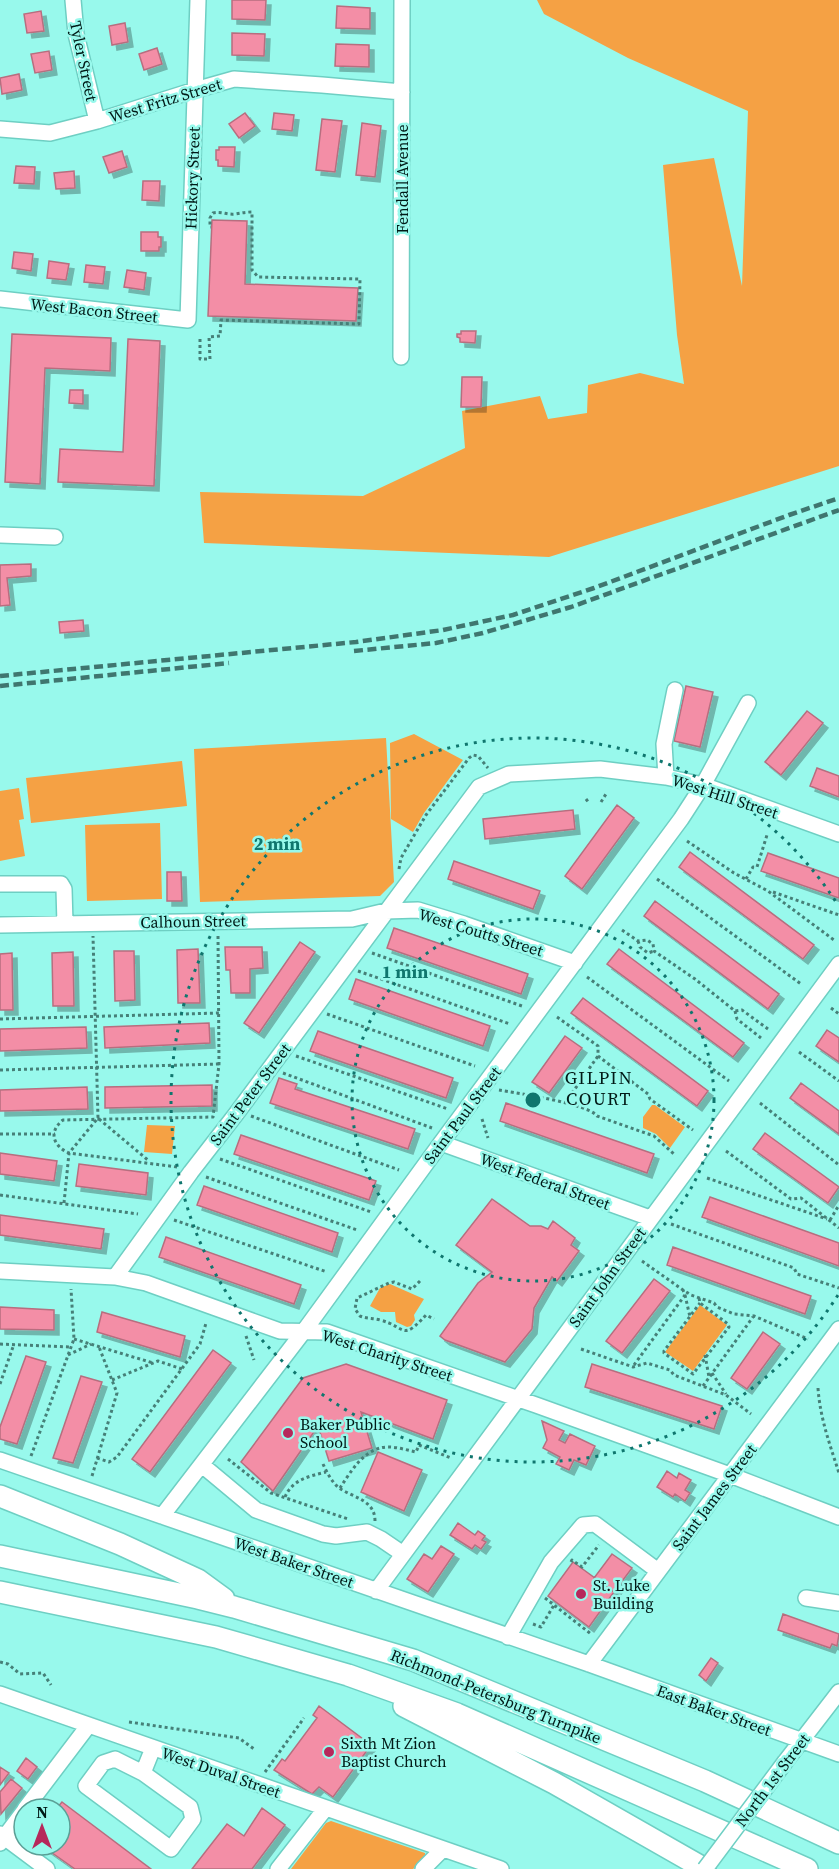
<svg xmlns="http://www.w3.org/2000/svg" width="839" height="1869" font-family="'Source Serif 4',serif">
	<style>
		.green { fill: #f5a144 }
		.building { fill: #f38ea6; stroke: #b76e7f; stroke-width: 1.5; filter: url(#shadow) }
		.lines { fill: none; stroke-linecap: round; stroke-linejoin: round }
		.minor-casing { stroke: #6ecfc3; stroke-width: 18 }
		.highway-casing { stroke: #6ecfc3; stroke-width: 24 }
		.path { stroke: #468078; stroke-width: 3; stroke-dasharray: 3 3; stroke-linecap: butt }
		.minor { stroke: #fff; stroke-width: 15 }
		.highway { stroke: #fff; stroke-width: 21 }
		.rail { stroke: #3f766f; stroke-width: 4.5; stroke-dasharray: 9 4.5; stroke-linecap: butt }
		.minor-bridge-casing { stroke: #6ecfc3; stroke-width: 18; stroke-linecap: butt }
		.minor-bridge { stroke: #fff; stroke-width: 15 }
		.ring { fill: none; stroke: #0f766e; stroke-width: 3; stroke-dasharray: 3 6 }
		.poi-dot { fill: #b6285b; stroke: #98f9ec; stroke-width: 2 }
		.labels { text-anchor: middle; stroke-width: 5; stroke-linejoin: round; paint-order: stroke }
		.street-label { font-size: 16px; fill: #001916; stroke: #98f9ec }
		.poi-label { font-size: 16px; fill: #001916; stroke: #98f9ec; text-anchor: start }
		.neighbourhood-label { font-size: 18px; letter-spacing: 1.5px; fill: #001916; stroke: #98f9ec }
		.centre { fill: #0f766e; stroke: #98f9ec; stroke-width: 3 }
		.ring-label { font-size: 18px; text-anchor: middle; font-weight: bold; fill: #0f766e; stroke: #98f9ec; stroke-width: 5; stroke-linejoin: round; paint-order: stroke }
	</style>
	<defs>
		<filter id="shadow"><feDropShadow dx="5" dy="5" stdDeviation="0" flood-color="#0004"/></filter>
	</defs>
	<rect width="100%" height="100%" fill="#98f9ec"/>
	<!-- green -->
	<path class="green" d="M537,0H839V466L549,557L204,543L200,492L363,496L465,448L462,411L540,396L548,419L587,413L588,385L640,373L684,384L677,335L663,165L714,158L742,286L748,111L628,58L544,14Z
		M414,734L463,760L424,813L413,832L391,819L390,743Z
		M386,738L394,882L380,896L200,902L194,749Z
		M182,761L187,806L31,823L26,778Z
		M19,788L24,819L19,820L25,856L0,861V791Z
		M160,823L162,899L87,901L85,825Z
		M652,1105H655L685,1127L670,1148L656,1134L643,1128V1117Z
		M147,1125L175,1126L172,1154L144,1152Z
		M390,1284L424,1299L414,1315L415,1320L411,1326L407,1327L396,1322L395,1312H381L370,1306L380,1288Z
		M700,1305L727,1325L693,1371L665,1352Z
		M331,1821L425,1853V1857L413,1869H291L326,1823Z"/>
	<!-- building -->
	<path class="building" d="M232,0H266L265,20L232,19Z
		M337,6L370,8V29L336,28Z
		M41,11L44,31L27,33L24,14Z
		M125,23L128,42L112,45L109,26Z
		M232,33L265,34L264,56L232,55Z
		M336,44L369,45V67L335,66Z
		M157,48L162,64L144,70L139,54Z
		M49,51L52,70L35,73L31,54Z
		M19,74L22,90L2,94L0,78Z
		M245,113L255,126L239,138L229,124Z
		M274,113L294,115L292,131L272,129Z
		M322,119L342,121L335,172L316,170Z
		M362,123L381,126L375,177L356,175Z
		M219,147H235L234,167L218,166V160H216V150H219Z
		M122,151L127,167L109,173L103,157Z
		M16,166L35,167L34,184L14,183Z
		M74,171L75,188L56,189L54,173Z
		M143,181H160L159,201L142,200Z
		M212,220L247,221L245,284L358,288L356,321L208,316Z
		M141,232H158V237H161V247H159V251H141Z
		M14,252L33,254L31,271L12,268Z
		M49,261L69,264L66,280L47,278Z
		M86,265L105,267L103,284L84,282Z
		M127,270L146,273L144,290L124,287Z
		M461,331H476L475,343L460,342V338L457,337V334H461Z
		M12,334L111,338L110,371L45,368L40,484L5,482Z
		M128,339L160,341L154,486L58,482L60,449L123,452Z
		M462,377H482L481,407H461Z
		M70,390H83V404L69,403Z
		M31,564V576L7,578L10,605L0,606V565Z
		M83,620L84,631L60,633L59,622Z
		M686,686L713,692L700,747L674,741Z
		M807,711L823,723L781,775L765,762Z
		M817,768L839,776V797L810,786Z
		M617,805L634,818L582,889L565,876Z
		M573,810L575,829L485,839L483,819Z
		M690,852L814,945L803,959L679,867Z
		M768,853L839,878V898L761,871Z
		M454,861L540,891L533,909L448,879Z
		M167,872H181L182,901H167Z
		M655,901L779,994L768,1009L644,916Z
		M394,928L528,974L521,994L387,948Z
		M300,942L315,952L259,1033L244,1023Z
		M225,947H262L263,968L250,969V993H231L230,970H226Z
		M198,949L200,1003H178L177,950Z
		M619,949L744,1043L733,1057L607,964Z
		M114,951H134L135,1000L115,1001Z
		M73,952L74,1006H53L52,953Z
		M12,953L13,1010H0V954Z
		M356,979L490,1026L483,1046L349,999Z
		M583,998L708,1091L697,1106L571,1013Z
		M209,1023L210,1043L105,1048L104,1027Z
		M86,1027L87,1048L0,1051V1029Z
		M827,1030L839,1038V1062L816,1046Z
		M318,1031L453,1078L446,1098L310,1051Z
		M565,1036L582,1048L549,1093L532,1082Z
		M279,1078L297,1084L295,1089L415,1129L408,1149L270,1103Z
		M801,1083L839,1111V1134L790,1098Z
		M212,1085V1106L105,1108V1087Z
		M87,1087L88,1109L0,1111V1090Z
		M506,1103L654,1154L647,1173L500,1121Z
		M765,1133L839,1187L828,1203L753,1149Z
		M241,1135L376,1181L369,1200L234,1154Z
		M0,1153L57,1161L54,1181L0,1174Z
		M79,1164L148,1173L146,1195L76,1186Z
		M204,1186L338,1233L332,1252L197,1205Z
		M710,1197L839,1243V1266L702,1217Z
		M492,1199L530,1226H541L548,1229L553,1221L575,1238L571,1245L579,1251L557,1281L552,1277L534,1308L532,1329L505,1362L445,1340L440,1336L478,1283L492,1272L456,1245Z
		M0,1215L104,1229L101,1249L0,1235Z
		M166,1237L301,1285L294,1304L159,1257Z
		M673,1247L811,1296L805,1314L667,1265Z
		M654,1279L670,1291L622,1353L606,1341Z
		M0,1307L54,1310V1330L0,1329Z
		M102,1312L185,1336L180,1357L97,1332Z
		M763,1332L780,1344L747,1389L731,1378Z
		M213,1350L231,1363L150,1472L132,1459Z
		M26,1356L46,1362L17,1444L0,1439V1427Z
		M346,1364L447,1400L433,1439L361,1412L372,1448L329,1461L318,1426L273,1491L241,1462L303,1378Z
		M592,1364L722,1406L714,1429L585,1387Z
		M81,1376L102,1382L73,1463L53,1458Z
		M542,1421L564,1431L559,1440L565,1443L570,1434L595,1446L586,1465L574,1460L569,1470L556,1464L560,1457L543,1448L547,1440Z
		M378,1452L422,1470L404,1511L361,1492Z
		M667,1471L677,1478L679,1473L691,1480L685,1490L690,1493L685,1501L675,1494L673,1497L657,1487Z
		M458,1523L475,1535L478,1531L485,1536L482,1540L486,1542L481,1549L475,1545L472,1549L450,1535Z
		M441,1546L454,1554L428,1592L407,1579L424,1554L432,1559Z
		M612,1554L632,1568L614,1592L594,1578Z
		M573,1562L614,1592L589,1627L548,1596Z
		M783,1614L839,1634L837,1646L832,1644L830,1648L778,1630Z
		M711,1658L718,1663L706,1681L699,1675Z
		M319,1706L371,1745L333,1797L319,1787L312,1794L274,1770L282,1759L285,1761L317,1718L313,1715Z
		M26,1758L37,1767L28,1779L17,1771Z
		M0,1767L9,1773L0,1785Z
		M11,1779L22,1788L1,1814L0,1792Z
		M62,1802L151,1869H75L41,1845H60V1809H56Z
		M262,1808L285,1825L252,1869H192L227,1824L244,1836Z"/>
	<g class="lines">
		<defs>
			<path id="minor" d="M73,0L76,34L97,121
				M0,129L50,133L97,121L195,90L234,79L322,85L402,92
				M0,299L188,320L198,0
				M401,357L402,0
				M0,535L55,537
				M666,777L664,744L675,690
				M0,884H61L64,889L65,924
				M0,925L352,919L386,911L418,910L464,924L575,963
				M441,1143L650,1218
				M0,1271L115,1277L146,1283L280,1331L327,1332L536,1405L730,1475L839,1517
				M115,1277L191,1172L236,1114L479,787L509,774L600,769L666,777L703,785L839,834
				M0,1460L589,1664L839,1754
				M202,1465L256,1510L323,1534L336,1536L367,1532L381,1539L403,1554
				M162,1516L304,1331L441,1143L681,819L703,785L748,703
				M376,1591L839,964
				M806,1598L839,1603
				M508,1637L551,1562L583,1525L595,1524L658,1571
				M589,1664L839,1329
				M0,1694L501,1869
				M785,1762L839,1692
				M143,1773L190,1807L193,1819L171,1849L86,1786L103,1763L115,1759L143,1773L153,1748
				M25,1809L88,1726
				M0,1834L47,1869
				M0,1843L24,1811
				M278,1869L325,1809
				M423,1869L443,1849"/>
			<path id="highway" d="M0,1496L120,1544L198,1580L224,1599
				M0,1556L198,1598L234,1607L413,1660L705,1781L839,1843
				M0,1592L216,1637L348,1675L457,1714L807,1869
				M404,1706L554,1783L705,1869"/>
		</defs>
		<!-- minor casing -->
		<use href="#minor" class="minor-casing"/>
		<!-- highway casing -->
		<use href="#highway" class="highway-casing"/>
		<!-- path -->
		<path class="path" d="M200,339V359H210L209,337L220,336L221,320L359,324L360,279L258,277L252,270V212C246,212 241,213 235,214C227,215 221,211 213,213L210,218V227H211
			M586,799L589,803
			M601,802L606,794
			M687,841L734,873L768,891L834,940
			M399,869L401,858L426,815L469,758L473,755L478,756L488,768
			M657,879L801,984
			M746,879L753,867H757L767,835
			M773,892L839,915
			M622,930L638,941L647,940L653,944L654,951L695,979L735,1011L742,1010L768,1029
			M638,941L640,947L648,953L654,951
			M372,953L522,1006
			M358,971L510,1024
			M587,977L729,1081
			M831,1008L839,1014
			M735,1011L737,1019L761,1038
			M327,1014L475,1066
			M557,1017L598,1046V1056L648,1094L650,1099L693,1130
			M0,1019L219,1013
			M799,1052L839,1081
			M296,1056L448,1109
			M0,1070L219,1064
			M283,1073L432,1128
			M499,1090C517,1093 589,1104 597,1116L654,1136L675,1155
			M565,1103L598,1056
			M760,1103L839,1165
			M251,1116L399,1170
			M99,1119L149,1161
			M482,1119L488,1138
			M0,1134H55
			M726,1151L791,1199L801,1198L839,1228
			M220,1159L371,1212
			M177,1167L69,1153C53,1146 48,1132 63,1120L213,1117L219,1064L218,935
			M206,1177L357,1230
			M707,1178L827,1219
			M0,1195L138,1214
			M64,1203L69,1153L98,1118L93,936
			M174,1220L327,1272
			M830,1220L839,1205
			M671,1224L794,1268L797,1274L839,1288
			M642,1261L683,1290L691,1295L714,1303L717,1307L734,1314L754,1316L808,1339
			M420,1281L412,1289L394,1282L389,1283L357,1298L355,1309L360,1316C367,1319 373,1318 380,1320C407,1327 401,1342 426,1315L434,1319
			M685,1295L690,1317
			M699,1298L700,1303L728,1324L729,1327L693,1374L664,1353V1351L700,1303
			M246,1336L254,1360
			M74,1339L153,1363
			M0,1344L70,1347
			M581,1349L633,1367L647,1363L670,1370L674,1375L726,1395L751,1414
			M68,1355L91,1344
			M705,1355L709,1377
			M634,1365L685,1295L683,1290
			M712,1373L726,1394
			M112,1380L158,1361L182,1369
			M0,1384L14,1344
			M703,1386L753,1317
			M818,1388C820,1418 830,1445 839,1473
			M31,1456L74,1339L71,1289
			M97,1458L109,1462L117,1457L200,1344L206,1323
			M228,1459L271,1493L348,1519
			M323,1464C327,1473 332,1482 339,1488C354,1498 375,1500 375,1521
			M92,1476L117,1393L99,1347
			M340,1488C351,1471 365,1447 388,1447C397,1447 407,1450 416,1452L419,1445L451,1458
			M285,1497C292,1480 309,1476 326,1472
			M571,1562L572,1560L582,1567L599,1545
			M545,1598L591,1634
			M533,1624L541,1627L554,1605
			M0,1662L8,1664L20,1674L43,1673L51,1685
			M129,1722L239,1738L254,1749
			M265,1772L304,1718"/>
		<!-- minor -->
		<use href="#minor" class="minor"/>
		<!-- highway -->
		<use href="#highway" class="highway"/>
		<!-- rail -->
		<path class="rail" d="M354,651L436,643L483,633L571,607L839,510
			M0,676L356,642L443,630L513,615L594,588L789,515L839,498
			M0,686L229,663"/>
		<defs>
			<path id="minor-bridge" d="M705,1869L785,1762"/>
		</defs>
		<!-- minor-bridge casing -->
		<use href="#minor-bridge" class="minor-bridge-casing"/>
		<!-- minor-bridge -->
		<use href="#minor-bridge" class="minor-bridge"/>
	</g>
	<!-- distance rings -->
	<g class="ring">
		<circle cx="533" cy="1100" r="181"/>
		<path d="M838 1295A362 362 0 1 1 838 905"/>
	</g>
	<!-- markers -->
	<g class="poi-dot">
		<circle cx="288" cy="1433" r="6"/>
		<circle cx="581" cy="1594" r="6"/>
		<circle cx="329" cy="1752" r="6"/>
	</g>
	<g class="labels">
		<!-- street labels -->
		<g class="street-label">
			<text transform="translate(84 61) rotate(78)" y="6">Tyler Street</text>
			<text transform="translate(165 100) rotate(-17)" y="6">West Fritz Street</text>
			<text transform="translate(192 178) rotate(-88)" y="6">Hickory Street</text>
			<text transform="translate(402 179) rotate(-90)" y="6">Fendall Avenue</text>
			<text transform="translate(94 310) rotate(6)" y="6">West Bacon Street</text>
			<text transform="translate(725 796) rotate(18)" y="6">West Hill Street</text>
			<text transform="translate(193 921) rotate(-1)" y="6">Calhoun Street</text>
			<text transform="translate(481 932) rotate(17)" y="6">West Coutts Street</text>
			<text transform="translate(250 1094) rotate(-53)" y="6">Saint Peter Street</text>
			<text transform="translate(462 1115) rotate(-53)" y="6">Saint Paul Street</text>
			<text transform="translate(545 1181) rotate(20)" y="6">West Federal Street</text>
			<text transform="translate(607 1277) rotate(-54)" y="6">Saint John Street</text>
			<text transform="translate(387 1355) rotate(18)" y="6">West Charity Street</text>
			<text transform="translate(714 1497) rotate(-53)" y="6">Saint James Street</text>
			<text transform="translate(294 1562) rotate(19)" y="6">West Baker Street</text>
			<text transform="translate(496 1696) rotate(22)" y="6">Richmond-Petersburg Turnpike</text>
			<text transform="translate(714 1710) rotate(20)" y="6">East Baker Street</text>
			<text transform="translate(221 1772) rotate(19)" y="6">West Duval Street</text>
			<text transform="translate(772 1780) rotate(-53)" y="6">North 1st Street</text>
		</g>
		<!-- poi labels -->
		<g class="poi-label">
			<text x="300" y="1430">Baker Public<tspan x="300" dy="18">School</tspan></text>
			<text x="593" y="1591">St. Luke<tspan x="593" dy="18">Building</tspan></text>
			<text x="341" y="1749">Sixth Mt Zion<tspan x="341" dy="18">Baptist Church</tspan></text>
		</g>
		<!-- neighbourhood labels -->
		<g class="neighbourhood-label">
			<text x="599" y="1084">GILPIN<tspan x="599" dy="21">COURT</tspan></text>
		</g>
	</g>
	<circle cx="533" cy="1100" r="9" class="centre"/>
	<g class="ring-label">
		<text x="277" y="850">2 min</text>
		<text x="405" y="978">1 min</text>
	</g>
	<!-- north arrow -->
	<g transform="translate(42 1827)"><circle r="28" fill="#98f9ec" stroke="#5b9f96" stroke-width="1.5"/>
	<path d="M0-4.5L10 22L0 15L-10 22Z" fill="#b6285b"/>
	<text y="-9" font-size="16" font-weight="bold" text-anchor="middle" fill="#001916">N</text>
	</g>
</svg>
